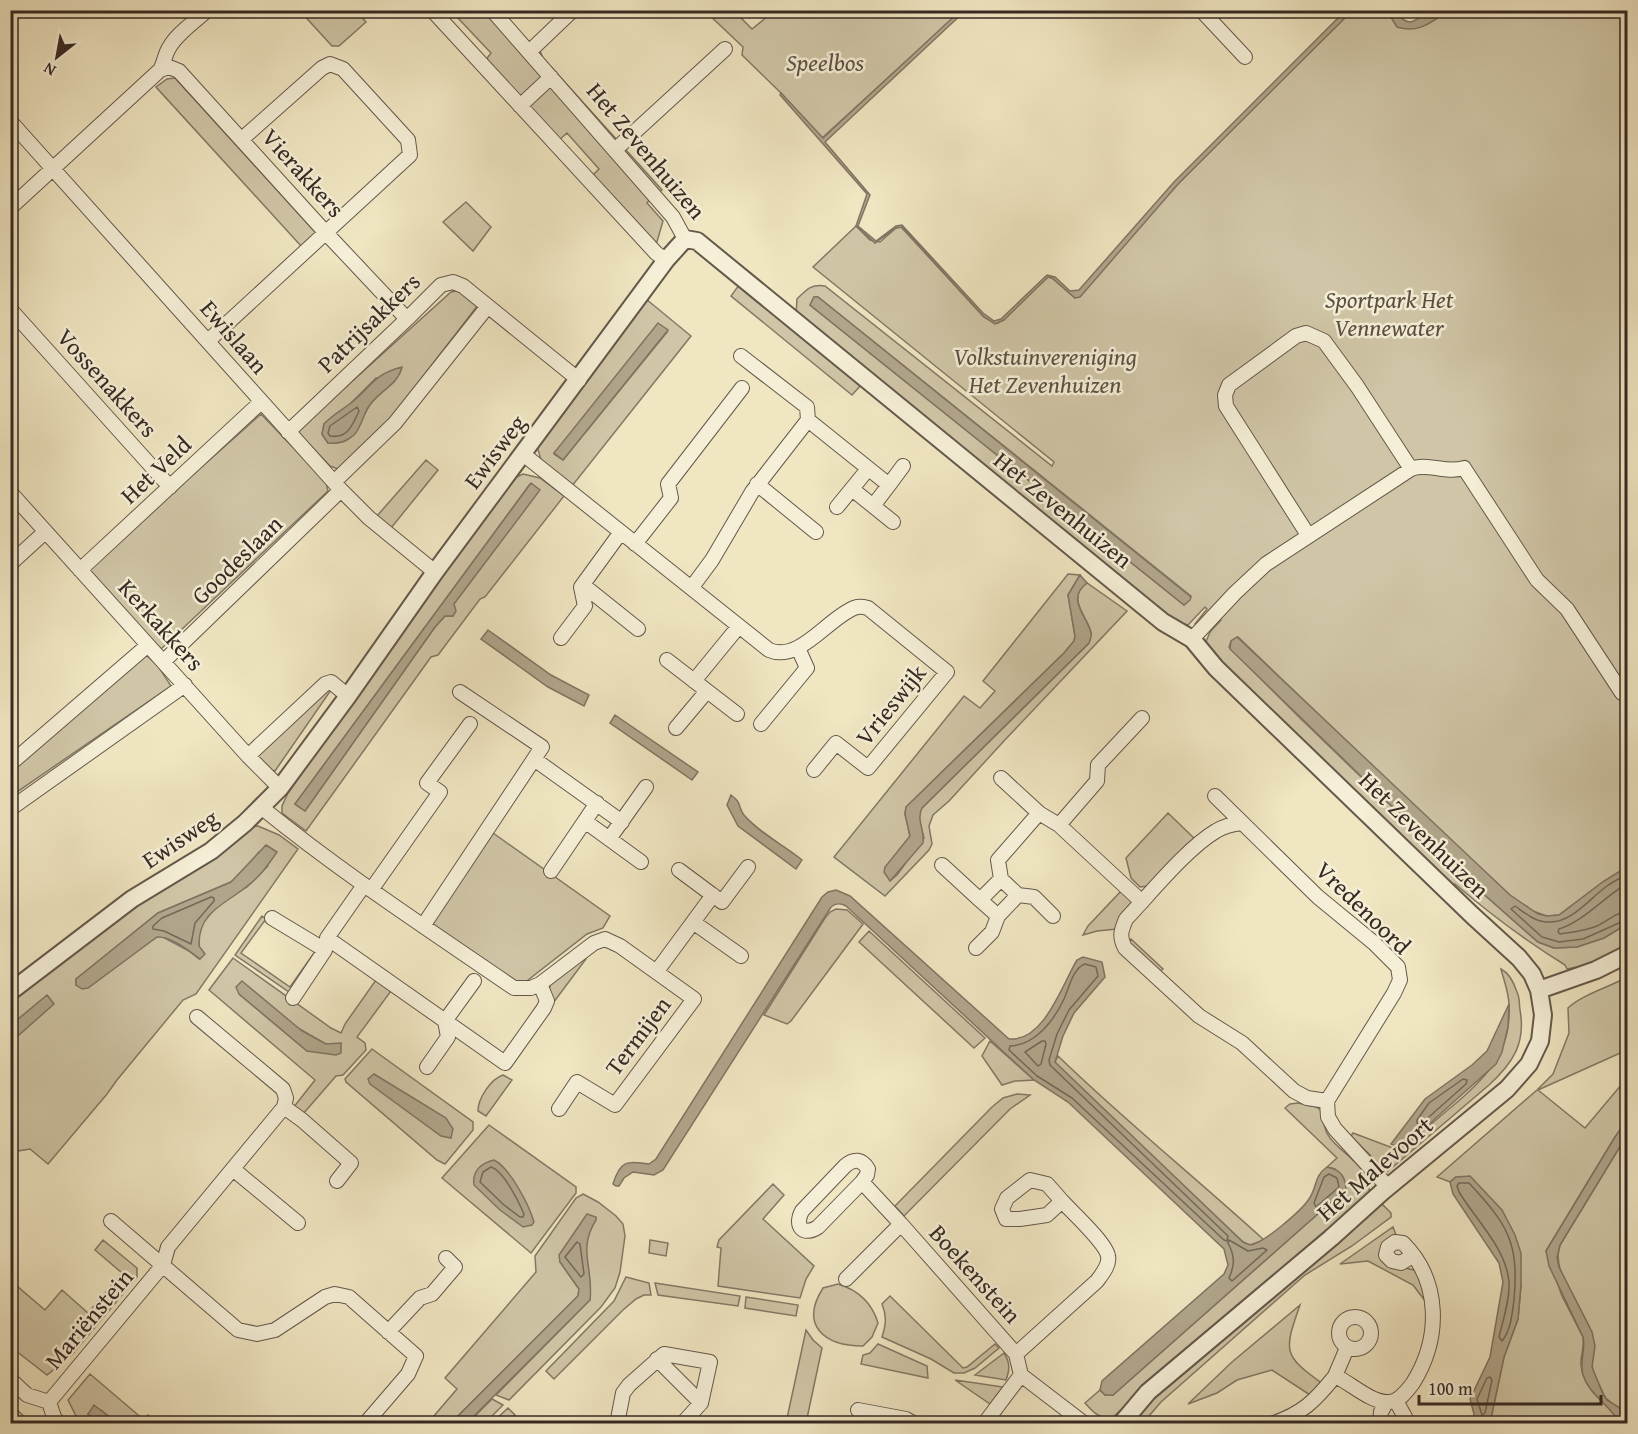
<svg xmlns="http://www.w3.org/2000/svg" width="1638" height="1434" font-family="'Gentium Book Plus',serif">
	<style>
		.green { fill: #d0c6a7; stroke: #837865; stroke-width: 1.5; fill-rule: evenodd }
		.water { fill: #b1a68c; stroke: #807462; stroke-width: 1.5 }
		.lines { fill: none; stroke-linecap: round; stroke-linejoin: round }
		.shore { stroke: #746858; stroke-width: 1.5 }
		.minor-casing { stroke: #64584b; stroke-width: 16 }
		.tertiary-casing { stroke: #64584b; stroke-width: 20 }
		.minor { stroke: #f5efd7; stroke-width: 14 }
		.tertiary { stroke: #f5efd7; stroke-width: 16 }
		.labels { text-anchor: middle; stroke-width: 5; stroke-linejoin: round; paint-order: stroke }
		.park-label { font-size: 24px; font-style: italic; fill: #5c5044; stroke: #f5efd7 }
		.street-label { font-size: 24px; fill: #362923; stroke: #f5efd7 }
	</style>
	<rect width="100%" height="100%" fill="#f0e6c2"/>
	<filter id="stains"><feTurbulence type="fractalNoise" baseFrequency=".00333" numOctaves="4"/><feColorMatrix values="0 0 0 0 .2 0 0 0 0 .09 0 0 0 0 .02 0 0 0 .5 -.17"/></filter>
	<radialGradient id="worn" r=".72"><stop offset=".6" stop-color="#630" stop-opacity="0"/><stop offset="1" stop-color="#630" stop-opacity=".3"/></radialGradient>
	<!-- green -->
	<path class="green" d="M300,11H356L366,22L339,46H332Z
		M464,11H485L544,77L521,100L485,61L491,53L457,17Z
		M705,11H734L752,29L774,11H961L822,138L781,93L742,55L743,47Z
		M1349,11H1391L1397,19L1411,25L1438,11H1627V867L1604,881L1559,915L1547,916L1530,910L1510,895L1431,822L1238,637L1231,641L1229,647L1301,719L1470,882L1538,942L1554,948L1577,947L1604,938L1627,924V950L1588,965L1567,969L1565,965C1526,941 1489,913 1455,884H1452L1230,674L1205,644L1210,632L1221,620L1210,612L1197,626L1195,624L1207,609L1205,607L1188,625L1177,622L1067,532L1065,534L796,315L797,299C807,289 811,284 825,286L1052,466L1054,462L813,267L856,226L870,240L880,242L896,228L901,227L984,317L998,323L1048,277L1052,278L1075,298L1178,184ZM814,297H818L1191,596L1184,605L810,305Z
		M540,51L543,58L617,140L613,143L540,56Z
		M175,78L316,233L301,246L156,87L167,79Z
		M550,83L650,199L647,203L663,221L656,245L591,177L599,169L567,133L558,141L526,106Z
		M626,150L662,190L657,194L622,153Z
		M466,202L491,227L473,251L443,222Z
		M739,285L861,385L852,395L731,296Z
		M456,291H461L478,305L391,418L338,469L330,466L297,431L451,292ZM376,378L394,382C387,388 379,394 373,401C357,418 360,447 328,443L322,434L324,424L350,404Z
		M646,299L691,336L572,486L541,460L537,446ZM668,331L563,460L554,454V453Z
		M261,414L326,482L328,491L161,649L89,571V567Z
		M426,460L438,470L391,528L377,516Z
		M523,474L540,478L564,496L485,597L480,599L438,655L431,657L306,831L282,813V806L288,793L512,479ZM530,484L453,604L455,611L453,616H445L435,627L305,811L295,804Z
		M1068,574L1080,575L1068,595L1075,636L1074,641L1064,653L906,807L905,814L910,836L890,881L897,875L924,838L918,816L922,808L1089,643C1090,640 1091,636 1091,633C1089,618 1065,599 1087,583L1127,611L1003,742L949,801L933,815L929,826L932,844L929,850L885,896L834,857L964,696L980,708L995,691L983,681Z
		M145,654L158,666L171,686L11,796L10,771Z
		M328,688L331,690L275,771L269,770L256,757L260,749L267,748Z
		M1168,813L1195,839L1148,886L1140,887L1131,878L1126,858Z
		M258,826L279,835L298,849L196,994L183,1000L117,1080L107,1094L48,1164L30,1149L11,1152L10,1042L53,1004L47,996L11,1025V1000L122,913L250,827ZM259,852L268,866L247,887L219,904L201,925L199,937V959L189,951L161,936L157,937L76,985V979L158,913L231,882L243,871Z
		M493,833L610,916L603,928L587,934L519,987L431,923Z
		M1123,889L1133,902L1117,929L1097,931L1083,935L1088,926Z
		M836,909L847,910L863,924L791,1021L787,1024L764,1015L825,918L830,912Z
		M262,916L266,919L241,953L290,987L314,953L315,957L289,992L235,955Z
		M869,931L985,1038L974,1048L859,942Z
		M1131,939L1163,969L1158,973L1127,943Z
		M583,957L586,959L553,1003L548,993L551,983Z
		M233,958L331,1028L341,1033L345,1024L376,980L391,991L357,1037L365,1043L366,1050L343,1075L336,1076L303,1114L293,1108L315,1080L209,990ZM239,994L326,1044L307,1051Z
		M1501,969C1509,973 1514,983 1517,992C1520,998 1519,1003 1520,1010C1526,1043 1513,1063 1489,1085L1387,1172L1351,1136L1353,1133L1398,1150C1416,1138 1432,1123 1449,1109C1483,1081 1512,1054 1509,1005C1509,993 1504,981 1501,969Z
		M1627,977V1050L1538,1090L1585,1128L1627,1078V1120L1615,1137L1546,1251L1562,1296L1583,1337C1585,1347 1580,1356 1581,1365C1584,1393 1609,1402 1620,1423H1490L1504,1357L1518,1319L1521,1285L1456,1177L1450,1182L1437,1177L1537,1090L1553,1074L1569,1033L1568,1008C1581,995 1610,987 1627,977Z
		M990,1041L1034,1080L1015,1081L1002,1085L982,1056Z
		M372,1049L473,1122V1130L445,1164L437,1160L346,1082L345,1079Z
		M1058,1056C1124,1120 1196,1178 1264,1240L1250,1245L1243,1242L1062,1071L1055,1062Z
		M503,1075L512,1080L486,1116L478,1111C478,1098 491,1079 503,1075Z
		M1017,1094L1030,1095L1010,1109L904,1216L895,1206L992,1107L1003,1098Z
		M1298,1103L1316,1107L1322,1111C1323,1121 1324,1130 1330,1138C1345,1157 1372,1167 1369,1195L1166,1368L1112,1418C1098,1418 1094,1413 1085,1403L1100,1390L1105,1395H1113L1346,1189L1335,1169L1327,1167L1337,1158L1285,1108L1290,1104Z
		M489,1125L576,1187V1193L531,1253L442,1178Z
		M1627,1135V1416C1622,1408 1607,1403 1604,1395C1600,1386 1593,1375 1592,1365C1591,1354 1596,1345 1592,1334C1583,1307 1550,1274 1560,1245Z
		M773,1184L784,1195L763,1219L814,1266L806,1279L800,1298L718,1286L721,1248L717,1247L719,1240Z
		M583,1194L598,1202L616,1216L623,1224L625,1236L620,1272L615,1288L601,1307L509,1400L496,1395L590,1300C592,1280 585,1263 586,1243C586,1233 594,1226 596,1217L560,1262L579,1289L578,1296L451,1423L427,1424L457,1389L445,1378L536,1272L535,1256L576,1198Z
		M1379,1204L1383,1205L1391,1213V1217L1352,1246L1305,1275L1161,1402L1143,1423L1130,1424L1153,1397Z
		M1393,1227L1396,1235L1386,1244L1393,1265L1418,1271L1429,1306L1413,1285L1368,1261L1340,1264Z
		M103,1240L137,1268V1277L72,1355L47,1375L11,1347V1281L45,1310L62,1290L88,1313L122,1273L95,1250Z
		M650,1240L668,1243L666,1256L649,1253Z
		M626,1277L649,1283L651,1295H644L636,1299L623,1310L554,1379L546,1371L614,1301Z
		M655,1283L740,1296L738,1306L658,1295Z
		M838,1284C858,1290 872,1303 878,1323L872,1337L863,1346C825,1346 799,1326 823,1288Z
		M890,1296L963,1368L967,1367L995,1344L999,1348L975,1368L964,1373H954L931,1359L882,1337C886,1325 887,1316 882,1304Z
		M746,1297L798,1305L796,1316L745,1308Z
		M1300,1305C1284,1351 1282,1355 1323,1384L1313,1397L1272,1370L1237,1380L1217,1393L1188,1404L1232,1362Z
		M806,1330L813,1340L822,1348L806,1423H786Z
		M878,1344L927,1366L928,1378L861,1364L863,1355L870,1353Z
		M1004,1353C1010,1362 1010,1369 1006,1380L975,1375Z
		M90,1374L144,1420L148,1415L157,1423H117L101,1410L88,1414L99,1423H85L76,1416L68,1400Z
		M955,1380L1003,1387L990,1404Z
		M492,1399L503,1405L485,1423H468Z
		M10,1404L32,1423H12Z
		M508,1408L515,1415L506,1423H492Z"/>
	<!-- water -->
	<path class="water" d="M961,10L965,11L825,142L870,195L858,226L876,241L896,226L902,225L983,313L994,321L1001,319L1047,275L1055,277L1070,291L1079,290L1174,182L1345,11H1352L1178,184L1080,297L1075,298L1052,278L1048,277L1004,320L995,324L984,317L902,227L896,228L875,243L856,226L867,194L780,95L781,93L823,138Z
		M1387,11H1396C1412,34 1416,15 1433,10C1438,9 1444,11 1448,11C1431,22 1419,34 1397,27Z
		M814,297H818L1191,597L1190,600L1184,605L810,305Z
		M658,323L668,330L563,460L554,453Z
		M402,367C398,385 379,391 369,406C363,415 361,428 354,435C347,441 337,444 328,443L322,434L324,424C332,415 342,410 351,403C371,387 374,374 402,367Z
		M531,483L540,490L454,604L456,611L453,616H445L435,627L305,811L295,804Z
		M1080,575L1087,583C1065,599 1088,617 1091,633C1092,636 1090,640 1089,643L922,808C916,820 925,830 923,843L890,881L884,872L885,867L910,836L905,814L906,807L1064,653L1074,641L1075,636L1068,595Z
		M488,630L551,675L589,695L584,706L548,687L481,639Z
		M1237,637L1510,895L1538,914L1547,916L1559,915L1604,881L1627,867V924L1604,938L1577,947L1554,948L1538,942L1470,882L1230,649L1231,641Z
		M615,715L698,772L692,780L610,723Z
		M731,795C743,804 737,806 744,815C759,833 784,845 802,860L796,869L738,826L727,805Z
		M266,845L277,852C268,865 259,878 246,887C224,905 198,912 199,946L205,954L200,959C189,951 171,936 157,937L88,988L82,989L76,985V979L158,913L231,882Z
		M836,890L850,896L1009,1039C1044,1042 1062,985 1077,960L1083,957L1102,962L1105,977L1074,1013L1063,1036L1055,1062L1243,1242L1250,1245C1263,1244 1302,1210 1309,1199C1318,1186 1313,1177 1327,1167C1341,1170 1345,1176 1346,1189L1113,1395H1105L1100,1390L1102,1381L1224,1274L1228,1265L1224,1249L1068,1102L1034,1080L846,906C840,903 836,903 831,907L663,1170L654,1175L633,1172L624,1178L619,1186H616L613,1184C620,1161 627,1160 649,1164L656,1159L822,897L828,892Z
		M242,981L302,1031L326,1044L341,1043V1053L336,1055L307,1051L239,994L236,987Z
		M47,995L54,1004L11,1042V1025Z
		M1509,1004L1508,1027L1502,1052L1496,1064L1408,1143L1400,1148L1391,1144L1425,1099L1472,1065L1487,1051Z
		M374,1074L446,1118L453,1129L451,1138L441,1136L370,1084L368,1079Z
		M1627,1120V1135L1560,1245L1557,1258L1559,1267L1592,1332L1595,1346L1592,1367L1603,1394L1607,1400L1620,1408L1627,1416V1423L1620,1424C1611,1405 1589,1395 1583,1375C1579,1362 1586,1350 1583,1337L1549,1266L1546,1251L1615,1137Z
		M494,1160C510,1168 529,1205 534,1222L532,1225L523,1227L500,1210L474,1185C472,1171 481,1163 494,1160Z
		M1470,1176L1502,1210L1515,1235L1521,1253V1285L1518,1319L1504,1357L1490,1423H1473L1474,1414L1470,1399L1490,1357L1503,1282L1499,1263L1453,1194L1450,1182L1456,1177Z
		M587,1214L596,1217V1220C577,1250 594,1268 590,1300L467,1423H451L578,1296L579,1289L560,1262L559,1255Z
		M94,1405L117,1423H99L88,1414Z"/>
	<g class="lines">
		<!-- shore -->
		<path class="shore" d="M357,407L359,411C353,424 348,439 330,436L328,433L330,426Z
			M1628,874C1621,878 1614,881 1607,886C1590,898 1571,924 1548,922C1535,922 1525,913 1515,906L1511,909L1542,937L1559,942L1583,939L1628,919
			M1628,883C1605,896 1583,922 1559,929L1558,932L1560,934C1573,932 1585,931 1597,926C1608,921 1616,912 1628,911
			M211,897L214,898V901L195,923L191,944L164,931L153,929V926L162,918Z
			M1085,964L1096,967L1098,976L1069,1010L1057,1034L1049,1060L1050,1065L1228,1236L1227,1241L1224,1240L1072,1098L1037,1076L1009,1050L1010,1046C1036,1045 1054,1020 1064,999C1069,988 1073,968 1085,964Z
			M1042,1041H1045L1046,1044L1041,1064L1038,1066L1025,1052Z
			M1463,1079L1467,1080L1466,1084L1421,1124L1417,1123V1120L1429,1103Z
			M491,1167C503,1170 519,1202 524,1214L523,1217H520L504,1205L480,1182L483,1172Z
			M1329,1174L1337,1178L1339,1187L1316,1207L1314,1203L1324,1177Z
			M1459,1183H1469C1508,1225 1519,1242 1514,1300C1512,1314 1511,1330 1502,1341L1499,1337C1503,1320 1510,1300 1509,1282C1506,1248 1476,1220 1459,1192L1457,1186Z
			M1229,1240L1248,1251L1263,1248L1267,1250L1232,1281L1229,1278C1235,1265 1235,1256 1228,1243Z
			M577,1242L580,1244L584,1274L581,1277L565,1257Z
			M1490,1377L1492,1380L1485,1413L1482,1415L1477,1399L1487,1378Z"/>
		<defs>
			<path id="minor" d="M432,10L656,253L666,260
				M492,10L673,217L685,239
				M1201,10L1245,57
				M529,52L573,10
				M160,70L169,67L179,71L326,233L407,319
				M520,106L551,77
				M10,121L341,490L369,518L435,572
				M616,149L725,49
				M10,208L160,70C164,63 165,54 169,48C177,33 195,22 207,10
				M10,309L170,487
				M208,341L410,155L408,140L343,69L330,64L322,68L242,139
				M808,420L889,485L873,506
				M288,432L407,319L441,285L453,282L463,286L579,380
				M523,454L769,650C799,663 827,619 854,608C858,606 864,607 868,608L947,672L868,768L836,743L814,770
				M334,482L395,423L488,306
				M757,484L816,532
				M889,485L903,466
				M852,489L893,522
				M10,492L248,756L280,788
				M837,507L868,469
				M1308,535L1226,406L1225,395L1229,385L1296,336L1306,333L1324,341L1357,386L1411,469
				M635,544L671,498L668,484L742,388
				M10,564L45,532
				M80,570L261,402
				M583,585L638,629
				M692,587L712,560L752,492L808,420L807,407L741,356
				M561,638L585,606L581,587L621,532
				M1192,639L1235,593L1266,564L1411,469C1427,462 1447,474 1464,468L1537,580L1567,609L1622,693
				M667,660L737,714
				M164,661L341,490
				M694,681L739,626
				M761,724L807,668L798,648
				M676,728L707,691
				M248,756L325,684L331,682L348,696
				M534,759L622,822
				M10,764L148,645
				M1001,778L1039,813L1059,825L1142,902
				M1215,796L1318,897L1374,943L1398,967L1400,980L1394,993L1327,1101
				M261,807C342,873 428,929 514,988H531L540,984L594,943L605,939L620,946L694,999L615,1105L577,1082L559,1109
				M10,809L185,685
				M1039,813L998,860L1001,879L1018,895L1034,897L1053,916
				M586,822L641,862
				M1242,823C1233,824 1224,826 1216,831C1187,848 1150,894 1126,919C1121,931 1119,936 1125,948L1199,1016L1242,1043L1294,1091L1307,1098L1327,1101L1328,1117L1335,1129L1388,1187
				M1059,825L1097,781L1098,765L1142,718
				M609,839L646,787
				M942,865L980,900L1001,879
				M679,870L722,902L748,867
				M551,871L597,803
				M371,890L440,792L427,783L470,724
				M998,916L1018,895
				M272,918L325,950L293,998
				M693,922L741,956
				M423,926L542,747L460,692
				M327,938L505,1063L544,1008L547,1001L540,984
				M326,945L327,938L364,885
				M976,948L992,932L998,916L980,900
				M657,971L713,895
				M427,1067L448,1037L445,1021L474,981
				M284,1107L302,1120L351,1163L337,1181
				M233,1169L298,1223
				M1030,1180L1047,1184L1062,1201L1047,1215L1020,1219H1006L1002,1209L1007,1198Z
				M862,1182L818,1227C803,1237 794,1226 802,1211L845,1166C854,1158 862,1159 868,1169L867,1175L862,1182L901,1224
				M111,1221L238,1330L257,1334L275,1330L325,1297L335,1294L349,1297L416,1356L408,1374L365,1424
				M846,1279L901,1224L1016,1354L1021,1375L1085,1424
				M1339 1333a16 16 0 1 1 32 0a16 16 0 1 1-32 0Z
				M388,1332L420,1298L432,1294L455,1267L446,1258
				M1016,1354L1097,1281C1102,1274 1110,1265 1108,1256C1106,1243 1072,1212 1062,1201
				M657,1359L701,1403
				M1335,1376L1347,1348
				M10,1379L27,1395L49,1402L54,1417L59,1424
				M1396,1401L1405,1417L1402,1424
				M49,1402L163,1265L168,1247L284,1107L286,1098L283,1089L197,1017
				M858,1410L906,1419L915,1424
				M617,1424L623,1393L629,1385L664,1354L710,1362L701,1403L682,1424
				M984,1424L1021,1375
				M1271,1424C1302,1414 1315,1401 1335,1376C1351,1383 1371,1403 1389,1402C1399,1402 1407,1391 1413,1383C1441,1338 1441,1281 1403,1243L1395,1242L1388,1247L1386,1255L1392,1261L1401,1263L1412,1256
				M1380,1424L1381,1412L1386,1403"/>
			<path id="tertiary" d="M1539,990L1596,970L1628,954
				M10,992L132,899L211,851L245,823L280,788L348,696L435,572L666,260L685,239L697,241L1163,622L1192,639L1216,668L1472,915L1519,958L1532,974L1539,990L1543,1015L1540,1041L1529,1064L1507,1089L1382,1192L1331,1238L1148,1392L1121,1424"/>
		</defs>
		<!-- minor casing -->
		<use href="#minor" class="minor-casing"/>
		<!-- tertiary casing -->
		<use href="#tertiary" class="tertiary-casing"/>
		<!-- minor -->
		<use href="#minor" class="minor"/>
		<!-- tertiary -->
		<use href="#tertiary" class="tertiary"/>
	</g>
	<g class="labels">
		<!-- park labels -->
		<g class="park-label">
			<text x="825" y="71">Speelbos</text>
			<text x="1389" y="308">Sportpark Het<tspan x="1389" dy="28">Vennewater</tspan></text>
			<text x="1045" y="365">Volkstuinvereniging<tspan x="1045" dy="28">Het Zevenhuizen</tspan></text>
		</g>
		<!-- street labels -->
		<g class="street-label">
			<text transform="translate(646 151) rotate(50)" y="8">Het Zevenhuizen</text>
			<text transform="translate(303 173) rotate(48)" y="8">Vierakkers</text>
			<text transform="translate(369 323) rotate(-44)" y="8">Patrijsakkers</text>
			<text transform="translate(234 337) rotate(49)" y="8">Ewislaan</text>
			<text transform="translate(107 383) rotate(48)" y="8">Vossenakkers</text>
			<text transform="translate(495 452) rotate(-53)" y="8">Ewisweg</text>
			<text transform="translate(156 470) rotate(-43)" y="8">Het Veld</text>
			<text transform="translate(1063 510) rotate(39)" y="8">Het Zevenhuizen</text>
			<text transform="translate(237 560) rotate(-44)" y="8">Goodeslaan</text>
			<text transform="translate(161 625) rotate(48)" y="8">Kerkakkers</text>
			<text transform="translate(891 705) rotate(-51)" y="8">Vrieswijk</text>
			<text transform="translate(1424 835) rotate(44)" y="8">Het Zevenhuizen</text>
			<text transform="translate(180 839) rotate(-34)" y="8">Ewisweg</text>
			<text transform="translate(1363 908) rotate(44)" y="8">Vredenoord</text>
			<text transform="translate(638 1036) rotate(-53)" y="8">Termijen</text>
			<text transform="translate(1375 1169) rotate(-41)" y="8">Het Malevoort</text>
			<text transform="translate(975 1274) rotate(48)" y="8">Boekenstein</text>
			<text transform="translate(89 1319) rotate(-50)" y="8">Mariënstein</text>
		</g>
	</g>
	<!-- margin -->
	<rect width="1638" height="1434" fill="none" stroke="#f0e6c2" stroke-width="36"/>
	<rect x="12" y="12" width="1614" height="1410" fill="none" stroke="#362923" stroke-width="3"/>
	<rect x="18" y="18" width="1602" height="1398" fill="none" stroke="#362923" stroke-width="1.5"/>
	<!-- north arrow -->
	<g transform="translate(57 57) rotate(211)" stroke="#f5efd7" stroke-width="4.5" paint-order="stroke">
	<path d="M0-4.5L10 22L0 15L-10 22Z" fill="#362923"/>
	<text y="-9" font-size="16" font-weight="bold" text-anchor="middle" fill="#362923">N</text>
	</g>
	<!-- scale -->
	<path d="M1419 1395v9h182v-9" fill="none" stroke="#362923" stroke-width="3"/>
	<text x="1428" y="1395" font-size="18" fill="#362923" stroke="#f5efd7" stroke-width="4.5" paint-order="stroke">100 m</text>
	<rect width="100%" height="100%" filter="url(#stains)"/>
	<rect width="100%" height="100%" fill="url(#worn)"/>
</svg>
